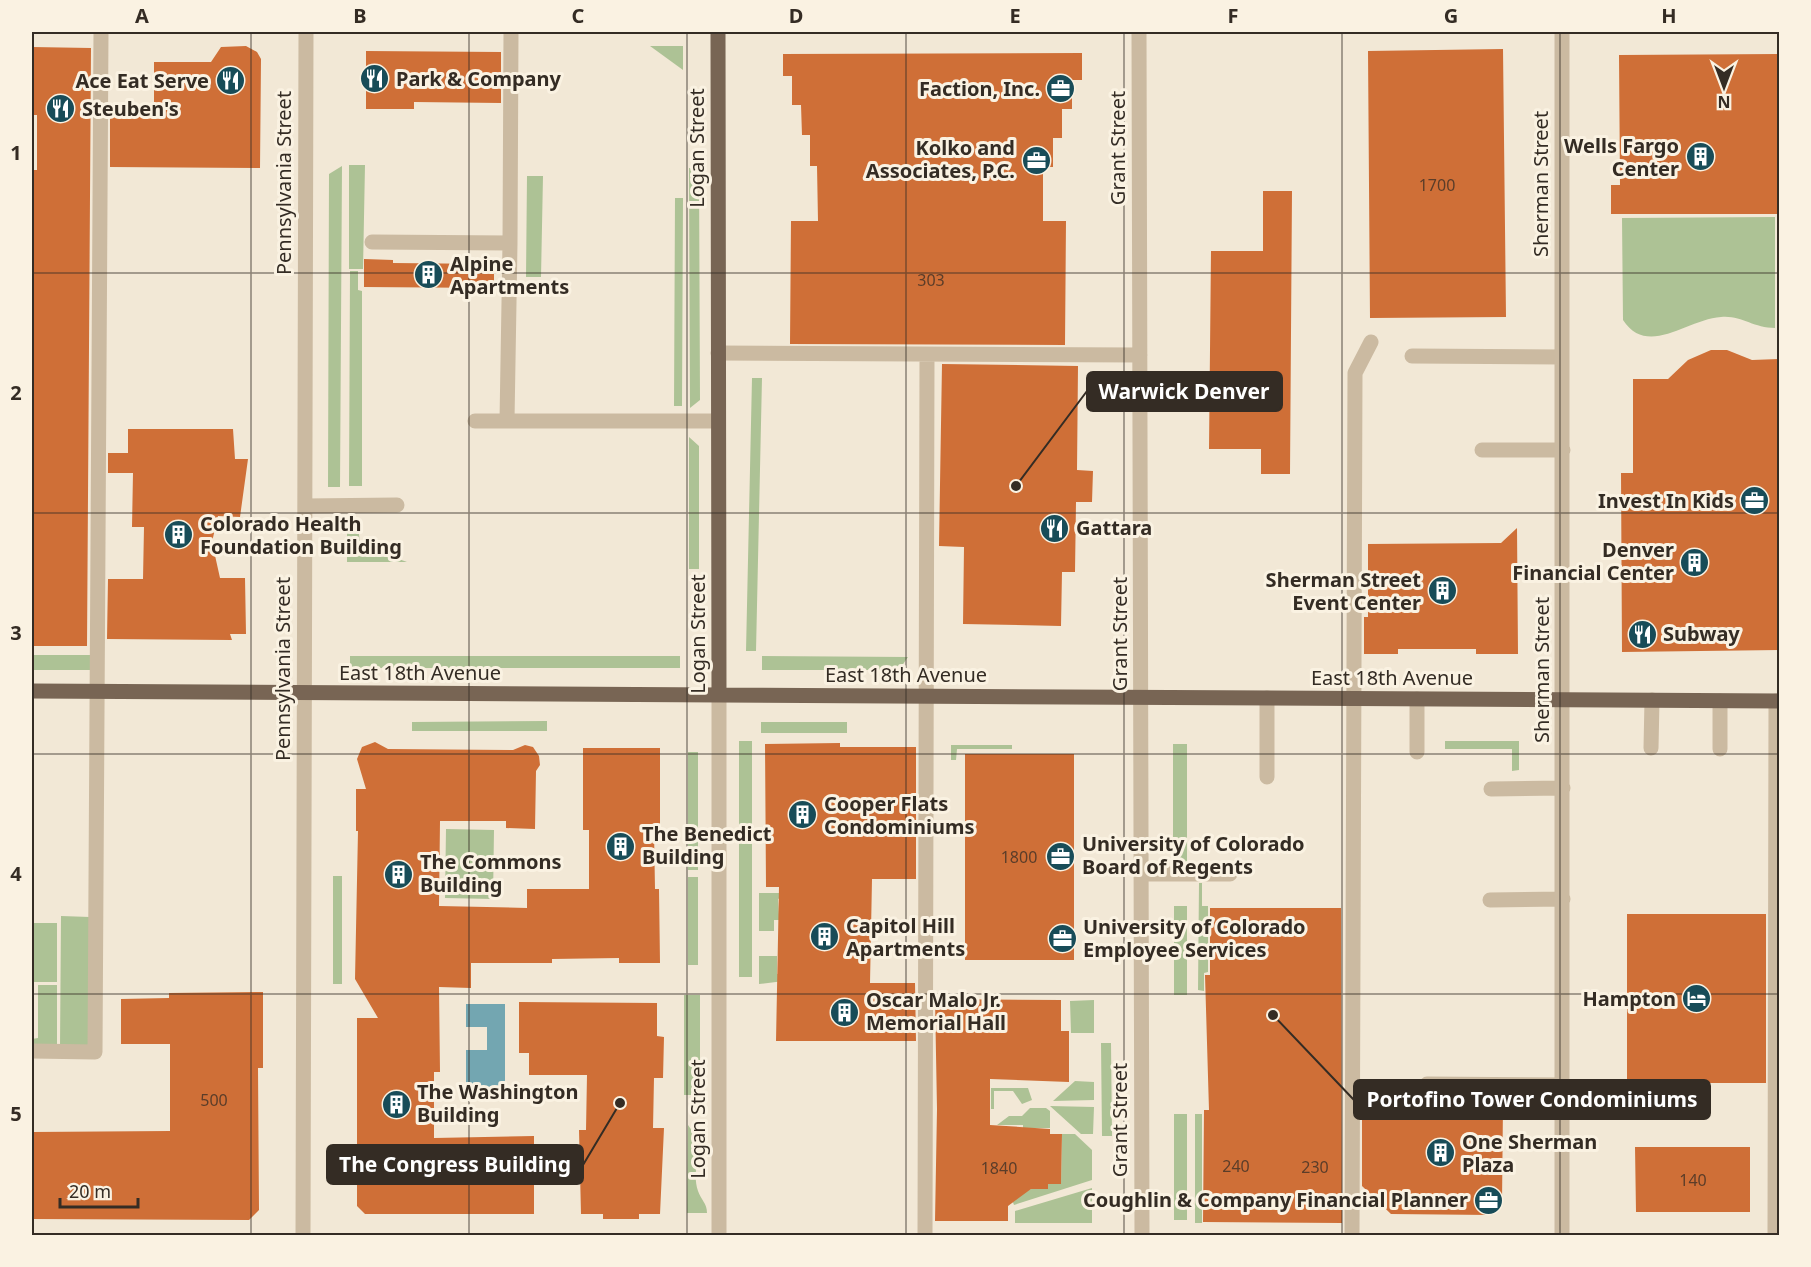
<svg xmlns="http://www.w3.org/2000/svg" width="1811" height="1267" font-family="'Noto Sans',sans-serif">
	<style>
		.green { fill: #adc295 }
		.water { fill: #73a6b1 }
		.building { fill: #cf6f37 }
		.lines { fill: none; stroke-linecap: round; stroke-linejoin: round }
		.minor { stroke: #cbbaa1; stroke-width: 15 }
		.major { stroke: #786554; stroke-width: 15 }
		.grid { fill: none; stroke: #342c24; stroke-width: 1.5; stroke-opacity: 0.55 }
		.labels { text-anchor: middle; stroke-width: 6; stroke-linejoin: round; paint-order: stroke }
		.number-label { font-size: 16px; fill: #5b3d29 }
		.poi-label { font-size: 20px; font-weight: bold; fill: #342c24; stroke: #faf2e2; text-anchor: start }
		.street-label { font-size: 20px; fill: #342c24; stroke: #faf2e2 }
		.leader { fill: none; stroke: #342c24; stroke-width: 2 }
		.callout-dot { fill: #342c24; stroke: #faf2e2; stroke-width: 2 }
		.callout { fill: #342c24; stroke: #342c24; stroke-width: 2 }
		.callout-label { font-size: 21px; text-anchor: middle; font-weight: bold; fill: #fff }
		.neatline { fill: none; stroke: #342c24; stroke-width: 2 }
		.grid-label { font-size: 20px; text-anchor: middle; font-weight: bold; fill: #342c24 }
	</style>
	<rect width="100%" height="100%" fill="#f2e8d6"/>
	<!-- green -->
	<path class="green" d="M650,46H683V70Z
		M349,165H365L363,269H349Z
		M342,166L340,487H328L329,174Z
		M689,168H699L700,400L690,408Z
		M527,176H543L541,277H526Z
		M675,198H683L682,406H674Z
		M1775,217V328C1753,328 1741,315 1721,317C1687,319 1648,358 1623,320L1622,218Z
		M350,271H358V290L362,291V486H349Z
		M752,378H762L756,651H746Z
		M689,437L699,446V569H689Z
		M347,517L358,523L360,545L407,562H347Z
		M32,655H90V670H32Z
		M350,656H680V668H350Z
		M762,656L908,657L899,670H762Z
		M547,721V731H412V722Z
		M761,722H847V733H761Z
		M739,741H752V977H739Z
		M1445,741H1519V770L1512,771V749H1445Z
		M1173,744H1187V866L1173,855Z
		M951,745H1012V749H957L956,760H951Z
		M688,752H698V870H688Z
		M446,829L494,830L493,899L445,898Z
		M333,876H342V984H333Z
		M688,877H698V965H688Z
		M1199,883H1202V906H1208V972L1204,973V991L1198,990Z
		M759,893H791L778,899L779,915L790,920H774V931H759Z
		M1174,906H1187V995H1174Z
		M61,916L90,917L89,1047H60Z
		M32,923H57V982H32Z
		M759,956H777V974H792V980L759,984Z
		M38,985H57V1044H32V1039L38,1038Z
		M684,995H700V1086L692,1095H684Z
		M1094,1000V1033H1071L1070,1001Z
		M1101,1043H1111L1112,1136H1102Z
		M1075,1081L1094,1082V1100L1053,1101Z
		M991,1088H1028L1032,1100L1022,1104L1013,1091H994V1109H991Z
		M1050,1106L1094,1107L1093,1134H1081Z
		M1030,1108H1046L1050,1111V1128H1029L1023,1133V1125H997L1009,1116H1022Z
		M1174,1114H1187V1220H1174Z
		M1195,1114H1202V1223H1195Z
		M688,1125C707,1151 690,1167 698,1191C701,1200 707,1203 707,1213H687Z
		M1062,1134H1075L1092,1150V1180L1014,1205L1011,1197L1031,1189H1048V1184H1061Z
		M1092,1188V1223H1015V1211Z"/>
	<!-- water -->
	<path class="water" d="M466,1004H505V1094H466V1050H487V1027H466Z"/>
	<!-- building -->
	<path class="building" d="M246,46L257,52L261,59L260,168L110,167V108H154V62H211L221,47Z
		M32,47L91,48L87,646H32V170H37V115H32Z
		M1503,49L1506,317L1370,318L1368,51Z
		M366,51L501,52V103L414,102V109H366Z
		M1082,53V80H1072V109H1062V138H1053V167H1043V221H1066L1065,345L790,344L791,221H818L817,166H810V135H802L801,105H792V76H783V54Z
		M1779,54V214H1611V185H1620L1619,55Z
		M1263,191H1292L1290,474H1261V449H1209L1211,251H1263Z
		M364,259L393,260V263L494,264V288L364,287Z
		M1711,350H1727L1752,360L1779,359V650L1622,652L1621,473H1633V379H1668L1688,360Z
		M942,364L1078,366L1077,470L1093,471L1092,502H1076L1075,572H1062L1061,626L963,624L964,547L939,546Z
		M128,429H233L235,459H248L240,517L218,516L212,542L220,578H245L246,634H230L232,640L107,639L108,579H143L144,527H132L133,473H108V453H128Z
		M1517,528L1518,654H1476V649H1398V654H1364V617H1368V544L1501,543Z
		M375,742L388,749L513,750L525,745L533,747L539,756L540,765L536,771L535,829L506,828V821H440L439,906L527,908V889H589V830H583V748H660V830L654,831L655,889H659L660,963H619V958L552,959V963H471V988L439,987L440,1072H434V1138L534,1136V1214H365L357,1206V1018H378L355,979L358,831H356V789H366L357,759L362,747Z
		M840,743V747H916V879H872L870,983H915L916,1041H776L779,887H766L765,744Z
		M965,754H1074V960H965Z
		M1210,908H1341L1342,1223L1203,1222L1204,1110H1209L1205,975H1210Z
		M1627,914H1766V1083H1627Z
		M263,992V1068H258L259,1210L249,1220L32,1219V1132L170,1131V1044H121V999L169,998V993Z
		M935,999L1061,1000V1031H1069V1082L990,1079V1125L1050,1129V1134H1062L1061,1184H1048V1189H1031L1008,1206V1221H935L937,1109Z
		M519,1002L657,1003V1036L664,1037L663,1078H654L653,1128H664L660,1214H639V1219H603V1214H581L579,1130H586L587,1075H529V1053H519Z
		M1392,1092L1494,1094L1503,1104L1502,1203L1490,1215L1391,1214L1362,1186V1111H1371Z
		M1635,1147H1750V1212H1636Z"/>
	<g class="lines">
		<!-- minor -->
		<path class="minor" d="M1139,32L1142,1236
			M1562,32V1236
			M372,242L510,243L511,32
			M718,353L1140,355
			M1412,356L1562,357
			M475,421H718
			M507,421L510,243
			M1482,450H1563
			M305,506L397,505
			M1267,698V777
			M1417,699V752
			M1651,748L1652,700
			M1720,749V701
			M1491,789L1563,788
			M1141,874H1230
			M1490,900L1563,899
			M32,1051L95,1052L101,32
			M1427,1084L1562,1085
			M1562,1100H1617
			M303,1236L306,32
			M719,1236V695
			M925,1236L927,355
			M1352,1236L1355,373L1371,342
			M1775,1236L1776,701"/>
		<!-- major -->
		<path class="major" d="M718,32L719,695
			M32,691L1780,701"/>
	</g>
	<!-- grid -->
	<path class="grid" d="M251,32V1236M469,32V1236M687,32V1236M906,32V1236M1124,32V1236M1342,32V1236M1560,32V1236M32,273H1780M32,513H1780M32,754H1780M32,994H1780"/>
	<!-- icons -->
	<defs>
		<symbol id="restaurant-disc" viewBox="-11 -11 22 22"><circle r="9.5" fill="#184c58" stroke="#faf2e2"/><path d="M-5-6h1v4h1v-4h1v4h1v-4h1v5L-1.5 .5V6h-2V.5L-5-1ZM5-6V6H3V1.5H1.5Q1.5-4 5-6Z" fill="#fff"/></symbol>
		<symbol id="office-disc" viewBox="-11 -11 22 22"><circle r="9.5" fill="#184c58" stroke="#faf2e2"/><path d="M-6-3h4V-5.5h4V-3h4V5H-6ZM-1-4.5V-3h2v-1.5ZM-6 0V1H6V0Z" fill="#fff"/></symbol>
		<symbol id="building-disc" viewBox="-11 -11 22 22"><circle r="9.5" fill="#184c58" stroke="#faf2e2"/><path d="M-4-6H4V6H1V3H-1V6H-4ZM-2.5-4.3h1.7v1.8h-1.7ZM.8-4.3h1.7v1.8H.8ZM-2.5-1h1.7V.8h-1.7ZM.8-1h1.7V.8H.8Z" fill="#fff"/></symbol>
		<symbol id="hotel-disc" viewBox="-11 -11 22 22"><circle r="9.5" fill="#184c58" stroke="#faf2e2"/><path d="M-6-4.5h1.5V1H6V5H4.5V3h-9V5H-6ZM-4 0a1.8 1.8 0 1 1 3.6 0ZM.5 0V-2.5h3Q6-2.5 6 0Z" fill="#fff"/></symbol>
	</defs>
	<g fill-rule="evenodd">
		<use href="#restaurant-disc" x="358" y="62" width="33" height="33"/>
		<use href="#restaurant-disc" x="214" y="64" width="33" height="33"/>
		<use href="#office-disc" x="1044" y="72" width="33" height="33"/>
		<use href="#restaurant-disc" x="44" y="92" width="33" height="33"/>
		<use href="#building-disc" x="1684" y="140" width="33" height="33"/>
		<use href="#office-disc" x="1020" y="144" width="33" height="33"/>
		<use href="#building-disc" x="412" y="258" width="33" height="33"/>
		<use href="#office-disc" x="1738" y="484" width="33" height="33"/>
		<use href="#restaurant-disc" x="1038" y="512" width="33" height="33"/>
		<use href="#building-disc" x="162" y="518" width="33" height="33"/>
		<use href="#building-disc" x="1678" y="546" width="33" height="33"/>
		<use href="#building-disc" x="1426" y="574" width="33" height="33"/>
		<use href="#restaurant-disc" x="1626" y="618" width="33" height="33"/>
		<use href="#building-disc" x="786" y="798" width="33" height="33"/>
		<use href="#building-disc" x="604" y="830" width="33" height="33"/>
		<use href="#office-disc" x="1044" y="840" width="33" height="33"/>
		<use href="#building-disc" x="382" y="858" width="33" height="33"/>
		<use href="#building-disc" x="808" y="920" width="33" height="33"/>
		<use href="#office-disc" x="1046" y="922" width="33" height="33"/>
		<use href="#hotel-disc" x="1680" y="982" width="33" height="33"/>
		<use href="#building-disc" x="828" y="996" width="33" height="33"/>
		<use href="#building-disc" x="380" y="1088" width="33" height="33"/>
		<use href="#building-disc" x="1424" y="1136" width="33" height="33"/>
		<use href="#office-disc" x="1472" y="1184" width="33" height="33"/>
	</g>
	<g class="labels">
		<!-- number labels -->
		<g class="number-label">
			<text x="1437" y="191">1700</text>
			<text x="931" y="286">303</text>
			<text x="1019" y="863">1800</text>
			<text x="214" y="1106">500</text>
			<text x="1236" y="1172">240</text>
			<text x="1315" y="1173">230</text>
			<text x="999" y="1174">1840</text>
			<text x="1693" y="1186">140</text>
		</g>
		<!-- poi labels -->
		<g class="poi-label">
			<text x="396" y="86">Park &amp; Company</text>
			<text x="209" y="88" text-anchor="end">Ace Eat Serve</text>
			<text x="1040" y="96" text-anchor="end">Faction, Inc.</text>
			<text x="82" y="116">Steuben's</text>
			<text x="1679" y="153" text-anchor="end">Wells Fargo<tspan x="1679" dy="23">Center</tspan></text>
			<text x="1015" y="155" text-anchor="end">Kolko and<tspan x="1015" dy="23">Associates, P.C.</tspan></text>
			<text x="450" y="271">Alpine<tspan x="450" dy="23">Apartments</tspan></text>
			<text x="1734" y="508" text-anchor="end">Invest In Kids</text>
			<text x="200" y="531">Colorado Health<tspan x="200" dy="23">Foundation Building</tspan></text>
			<text x="1076" y="535">Gattara</text>
			<text x="1674" y="557" text-anchor="end">Denver<tspan x="1674" dy="23">Financial Center</tspan></text>
			<text x="1421" y="587" text-anchor="end">Sherman Street<tspan x="1421" dy="23">Event Center</tspan></text>
			<text x="1663" y="641">Subway</text>
			<text x="824" y="811">Cooper Flats<tspan x="824" dy="23">Condominiums</tspan></text>
			<text x="642" y="841">The Benedict<tspan x="642" dy="23">Building</tspan></text>
			<text x="1082" y="851">University of Colorado<tspan x="1082" dy="23">Board of Regents</tspan></text>
			<text x="420" y="869">The Commons<tspan x="420" dy="23">Building</tspan></text>
			<text x="846" y="933">Capitol Hill<tspan x="846" dy="23">Apartments</tspan></text>
			<text x="1083" y="934">University of Colorado<tspan x="1083" dy="23">Employee Services</tspan></text>
			<text x="1676" y="1006" text-anchor="end">Hampton</text>
			<text x="866" y="1007">Oscar Malo Jr.<tspan x="866" dy="23">Memorial Hall</tspan></text>
			<text x="417" y="1099">The Washington<tspan x="417" dy="23">Building</tspan></text>
			<text x="1462" y="1149">One Sherman<tspan x="1462" dy="23">Plaza</tspan></text>
			<text x="1468" y="1207" text-anchor="end">Coughlin &amp; Company Financial Planner</text>
		</g>
		<!-- street labels -->
		<g class="street-label">
			<text transform="translate(697 148) rotate(-90)" y="7">Logan Street</text>
			<text transform="translate(1118 148) rotate(-90)" y="7">Grant Street</text>
			<text transform="translate(284 183) rotate(-90)" y="7">Pennsylvania Street</text>
			<text transform="translate(1541 184) rotate(-90)" y="7">Sherman Street</text>
			<text transform="translate(698 634) rotate(-90)" y="7">Logan Street</text>
			<text transform="translate(1120 634) rotate(-90)" y="7">Grant Street</text>
			<text transform="translate(283 669) rotate(-90)" y="7">Pennsylvania Street</text>
			<text transform="translate(1542 670) rotate(-90)" y="7">Sherman Street</text>
			<text x="420" y="680">East 18th Avenue</text>
			<text x="906" y="682">East 18th Avenue</text>
			<text x="1392" y="685">East 18th Avenue</text>
			<text transform="translate(698 1119) rotate(-90)" y="7">Logan Street</text>
			<text transform="translate(1120 1120) rotate(-90)" y="7">Grant Street</text>
		</g>
	</g>
	<!-- callouts -->
	<path class="leader" d="M1016 486L1087 391M1273 1015L1354 1100M620 1103L583 1165"/>
	<g class="callout-dot">
		<circle cx="1016" cy="486" r="6"/>
		<circle cx="1273" cy="1015" r="6"/>
		<circle cx="620" cy="1103" r="6"/>
	</g>
	<g class="callout">
		<rect x="1087" y="372" width="195" height="39" rx="6"/>
		<rect x="1354" y="1080" width="356" height="39" rx="6"/>
		<rect x="327" y="1145" width="256" height="39" rx="6"/>
	</g>
	<g class="callout-label">
		<text x="1184" y="399">Warwick Denver</text>
		<text x="1532" y="1107">Portofino Tower Condominiums</text>
		<text x="455" y="1172">The Congress Building</text>
	</g>
	<!-- border -->
	<rect width="1811" height="1267" fill="none" stroke="#faf2e2" stroke-width="66"/>
	<!-- north arrow -->
	<g transform="translate(1724 87) rotate(180)" stroke="#faf2e2" stroke-width="4.5" paint-order="stroke">
	<path d="M0-4.5L10 22L0 15L-10 22Z" fill="#342c24"/>
	<text y="-9" font-size="16" font-weight="bold" text-anchor="middle" fill="#342c24">N</text>
	</g>
	<!-- scale -->
	<path d="M60 1198v9h78v-9" fill="none" stroke="#342c24" stroke-width="3"/>
	<text x="69" y="1198" font-size="18" fill="#342c24" stroke="#faf2e2" stroke-width="4.5" paint-order="stroke">20 m</text>
	<rect x="33" y="33" width="1745" height="1201" class="neatline"/>
	<g class="grid-label">
		<text x="142" y="23">A</text>
		<text x="360" y="23">B</text>
		<text x="578" y="23">C</text>
		<text x="796" y="23">D</text>
		<text x="1015" y="23">E</text>
		<text x="1233" y="23">F</text>
		<text x="1451" y="23">G</text>
		<text x="1669" y="23">H</text>
		<text x="16" y="160">1</text>
		<text x="16" y="400">2</text>
		<text x="16" y="640">3</text>
		<text x="16" y="881">4</text>
		<text x="16" y="1121">5</text>
	</g>
</svg>
